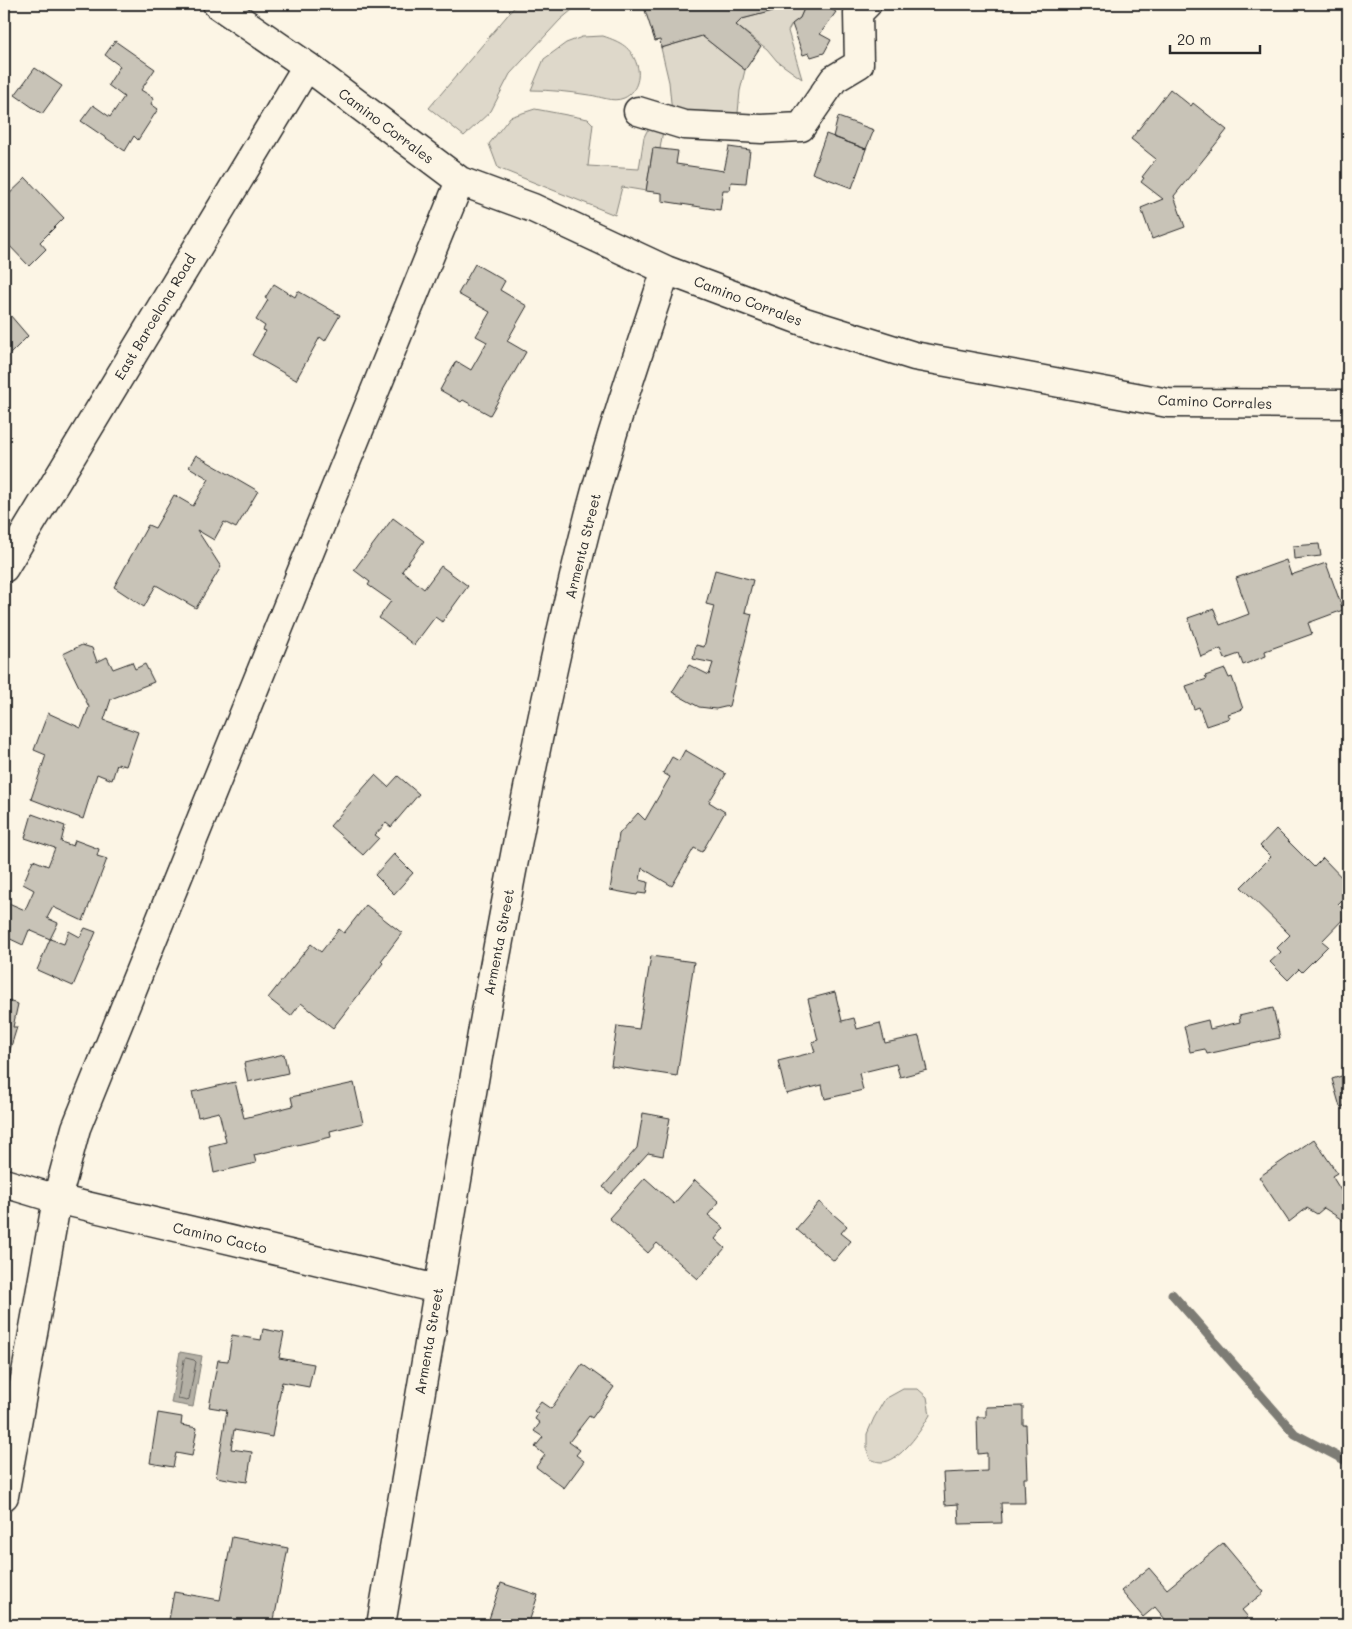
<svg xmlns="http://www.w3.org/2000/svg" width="1352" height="1629" font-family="Mali,sans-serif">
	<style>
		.green { fill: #ded8ca; stroke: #84827a }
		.water { fill: #b4b0a5; stroke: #7d7b74 }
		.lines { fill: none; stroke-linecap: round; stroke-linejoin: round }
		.shore { stroke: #62605c; stroke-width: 1 }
		.stream { stroke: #7d7b74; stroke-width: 9 }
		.building { fill: #c8c3b7; stroke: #2b2b2b }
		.minor-casing { stroke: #2b2b2b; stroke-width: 31 }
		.minor { stroke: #fcf5e5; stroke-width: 28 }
		.labels { text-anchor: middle; stroke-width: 4; stroke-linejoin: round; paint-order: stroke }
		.street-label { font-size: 14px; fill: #2b2b2b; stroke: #fcf5e5 }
	</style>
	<rect width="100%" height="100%" fill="#fcf5e5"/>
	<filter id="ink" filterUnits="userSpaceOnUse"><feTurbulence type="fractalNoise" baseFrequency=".02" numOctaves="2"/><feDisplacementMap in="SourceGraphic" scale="10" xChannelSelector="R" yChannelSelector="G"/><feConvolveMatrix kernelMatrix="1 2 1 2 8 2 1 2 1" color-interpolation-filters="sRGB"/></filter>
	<g filter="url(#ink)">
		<!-- green -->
		<path class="green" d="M517,4H579L560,20L510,74L491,111L464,136L429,108Z
			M770,4H806L800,18L792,24L788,31L802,79L777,61L767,49L736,25L742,19L772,11Z
			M603,36C621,42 631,47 637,65C641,77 636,93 624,98C612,103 600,96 589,95C570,92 551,90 531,90L544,59L566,43L582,37Z
			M702,36L745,70L740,91L738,113L727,121L672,113L669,82L661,48Z
			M535,109L588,119L593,124L588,166L639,169L644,137L649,127L663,130L660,149L653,148L646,191L622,187L615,215L498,168L489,144L510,117Z
			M903,1389H918L927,1397L930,1415C921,1430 900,1463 881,1462C877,1462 873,1460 870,1459L867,1450V1434L874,1418L885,1399Z"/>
		<!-- water -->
		<path class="water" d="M180,1352L202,1356L193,1407L171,1403Z"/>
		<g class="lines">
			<!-- shore -->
			<path class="shore" d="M186,1358L194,1360L196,1362L189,1399L187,1401L179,1399L178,1397L184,1360Z"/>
			<!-- stream -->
			<path class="stream" d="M1172,1294L1295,1434L1348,1462"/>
		</g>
		<!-- building -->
		<path class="building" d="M643,4H770L773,11L742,19L736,25L761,46L745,70L702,36L661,48L660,40L655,41Z
			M806,4H822L836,12L820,34L831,40L824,53L811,57L809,53L803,55L792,24L800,18Z
			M115,41L155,69L141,90L154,98L151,104L158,109L138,140L134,136L125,151L81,121L93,105L110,117L124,97L108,85L120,66L105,55Z
			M35,68L62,86L42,114L15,95Z
			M1170,89L1191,106L1193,103L1227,130L1174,196L1185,227L1152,239L1141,208L1163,199L1141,182L1144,178L1142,177L1156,159L1131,139Z
			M838,117L874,130L866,149L833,137Z
			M826,134L866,149L852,188L812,173Z
			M729,147L750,150L746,183L731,182L730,190H723L720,210L662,201V193L646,191L653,148L678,151L676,164L724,171Z
			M26,178L64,218L40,242L46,249L29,266L4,240V199Z
			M475,264L505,281L500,290L527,306L507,341L526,352L490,415L463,400L461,402L440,390L456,361L471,370L487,342L476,336L490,312L458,294Z
			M274,284L295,297L298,291L340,315L325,341L320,337L296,380L252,355L266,331L263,330L265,326L256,320L268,300L265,298Z
			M4,308L28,336L4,360Z
			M196,455L258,491L236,528L224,522L214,540L197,530L221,567L196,608L156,585L144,607L114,587L148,525L155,528L174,495L193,506L209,479L189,467Z
			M393,518L424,541L402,571L424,589L441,566L468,586L442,622L435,617L414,645L379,618L391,601L368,585L370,582L354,570Z
			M1319,544L1321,556L1294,559L1293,546Z
			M1286,560L1291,575L1326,563L1343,610L1308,623L1312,634L1265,651L1266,656L1243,665L1239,654L1225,659L1221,649L1201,657L1188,618L1214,609L1220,625L1249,614L1236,578Z
			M715,570L753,580L745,612L752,614L729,706L716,709L699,707L672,692L689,665L709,675L713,663L693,659L696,645L704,647L714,606L706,604Z
			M82,645L92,648L97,662L107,657L113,669L132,662L135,669L145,664L154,682L111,699L104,720L138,732L126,766L117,764L112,780L97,774L83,819L31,799L46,755L34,750L48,713L81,728L89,707L63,654Z
			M1225,669L1229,678L1232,677L1243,709L1228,714L1230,718L1206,726L1199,707L1194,709L1186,686L1207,679L1205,676Z
			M685,750L726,774L709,802L725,812L702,852L694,848L672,886L642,868L640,880L648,882L646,894L638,893L637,895L610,890L619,834L638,813L645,820L670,777L663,773L672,757L679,761Z
			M375,775L388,787L398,776L419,794L391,827L386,823L375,835L379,838L363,855L330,826Z
			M32,814L65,826L61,842L73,846L75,840L99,849L97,856L107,859L83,921L53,907L47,918L58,923L50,939L29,930L23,945L4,936V901L25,910L34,890L23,884L33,860L48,866L55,848L25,838Z
			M1276,829L1314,867L1323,858L1348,884V894L1338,904L1348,914L1322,941L1328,946L1302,972L1299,969L1288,980L1270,962L1281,952L1277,948L1290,935L1241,887L1271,857L1260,846Z
			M394,854L413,873L394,894L375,875Z
			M366,905L402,933L381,961L383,963L333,1028L301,1003L291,1016L268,998L311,944L321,952L339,929L344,933Z
			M85,928L96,932L73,986L37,970L50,939L64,944L69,931L80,937Z
			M651,956L694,962L677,1076L611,1066L617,1026L639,1029Z
			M835,992L842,1021L854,1018L857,1029L880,1023L885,1043L919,1036L927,1070L900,1077L896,1064L859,1073L863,1090L825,1099L822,1085L786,1094L778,1061L815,1052L812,1042L818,1040L808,999Z
			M4,1000L18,1004L13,1027H17L9,1053L4,1052V1055Z
			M1273,1008L1280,1038L1207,1054L1205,1049L1190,1052L1184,1026L1208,1020L1210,1029L1240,1022L1239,1016Z
			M284,1054L288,1073L248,1082L244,1063Z
			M1348,1074V1105L1340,1107L1332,1079Z
			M235,1082L244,1118L293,1106L291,1097L354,1083L363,1123L330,1131L331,1137L254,1155L256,1163L214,1173L209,1146L226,1142L219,1112L198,1117L192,1092Z
			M643,1113L670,1118L663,1156L648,1153L611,1194L603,1187L637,1148Z
			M1314,1139L1337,1173L1332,1176L1348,1202V1218L1344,1221L1324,1208L1317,1214L1307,1208L1289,1222L1259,1177Z
			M645,1178L674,1204L695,1180L719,1202L708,1215L724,1228L715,1239L725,1248L698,1279L657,1243L648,1253L609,1218Z
			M819,1202L847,1226L841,1233L851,1241L834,1261L796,1229Z
			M263,1329L284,1333L279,1358L314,1364L309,1387L282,1382L272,1437L234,1430L231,1449L252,1452L247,1482L216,1477L227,1410L209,1407L218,1360L228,1361L232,1335L261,1340Z
			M582,1364L614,1387L592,1418L589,1416L569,1442L580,1450L576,1455L584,1461L564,1488L536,1467L545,1455L535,1447L543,1437L534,1431L540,1423L535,1419L538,1414L534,1411L541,1402L551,1409Z
			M1023,1406V1425H1026L1028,1478H1024L1025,1503H1001L1002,1523L959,1524L958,1504L945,1505L943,1473L987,1471V1453L978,1454L977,1417H986V1407Z
			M158,1413L182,1417L181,1425L197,1428L192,1456L176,1453L173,1467L150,1463Z
			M232,1537L288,1548L273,1625H168L174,1592L220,1600Z
			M1223,1543L1264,1592L1242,1610L1248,1617L1238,1625H1170L1155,1607L1143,1617L1121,1591L1149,1568L1167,1589Z
			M501,1583L538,1595L529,1622L539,1625H487Z"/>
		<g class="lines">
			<defs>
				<path id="minor" d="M217,4L307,66L460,181L533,208L666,270L805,322L914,356L1168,403L1348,404
					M638,111L684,125L762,129L801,127L834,79L859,64L858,13L867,4
					M4,568L307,66
					M4,1183L57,1199L438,1289
					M4,1496L57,1199L76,1128L460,181
					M381,1625C414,1426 448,1227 483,1028C514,856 546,685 589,516C611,433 639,351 666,270"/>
			</defs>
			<!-- minor casing -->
			<use href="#minor" class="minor-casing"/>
			<!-- minor -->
			<use href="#minor" class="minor"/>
		</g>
	</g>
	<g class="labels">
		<!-- street labels -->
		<g class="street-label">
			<text transform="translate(386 126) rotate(37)" y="5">Camino Corrales</text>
			<text transform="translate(748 301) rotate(21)" y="5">Camino Corrales</text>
			<text transform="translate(155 317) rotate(-59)" y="5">East Barcelona Road</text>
			<text transform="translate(1215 402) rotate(2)" y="5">Camino Corrales</text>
			<text transform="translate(583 546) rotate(-76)" y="5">Armenta Street</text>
			<text transform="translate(499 942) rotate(-79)" y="5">Armenta Street</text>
			<text transform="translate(220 1238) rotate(13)" y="5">Camino Cacto</text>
			<text transform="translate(429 1341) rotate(-80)" y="5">Armenta Street</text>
		</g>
	</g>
	<!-- margin -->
	<rect width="1352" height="1629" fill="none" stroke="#fcf5e5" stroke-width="20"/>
	<rect x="10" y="10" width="1332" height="1609" fill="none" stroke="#2b2b2b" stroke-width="2" filter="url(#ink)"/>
	<!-- scale -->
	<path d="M1170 45v8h90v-8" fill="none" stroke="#2b2b2b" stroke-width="2.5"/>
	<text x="1177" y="45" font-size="15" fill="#2b2b2b" stroke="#fcf5e5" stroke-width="4" paint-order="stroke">20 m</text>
</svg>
